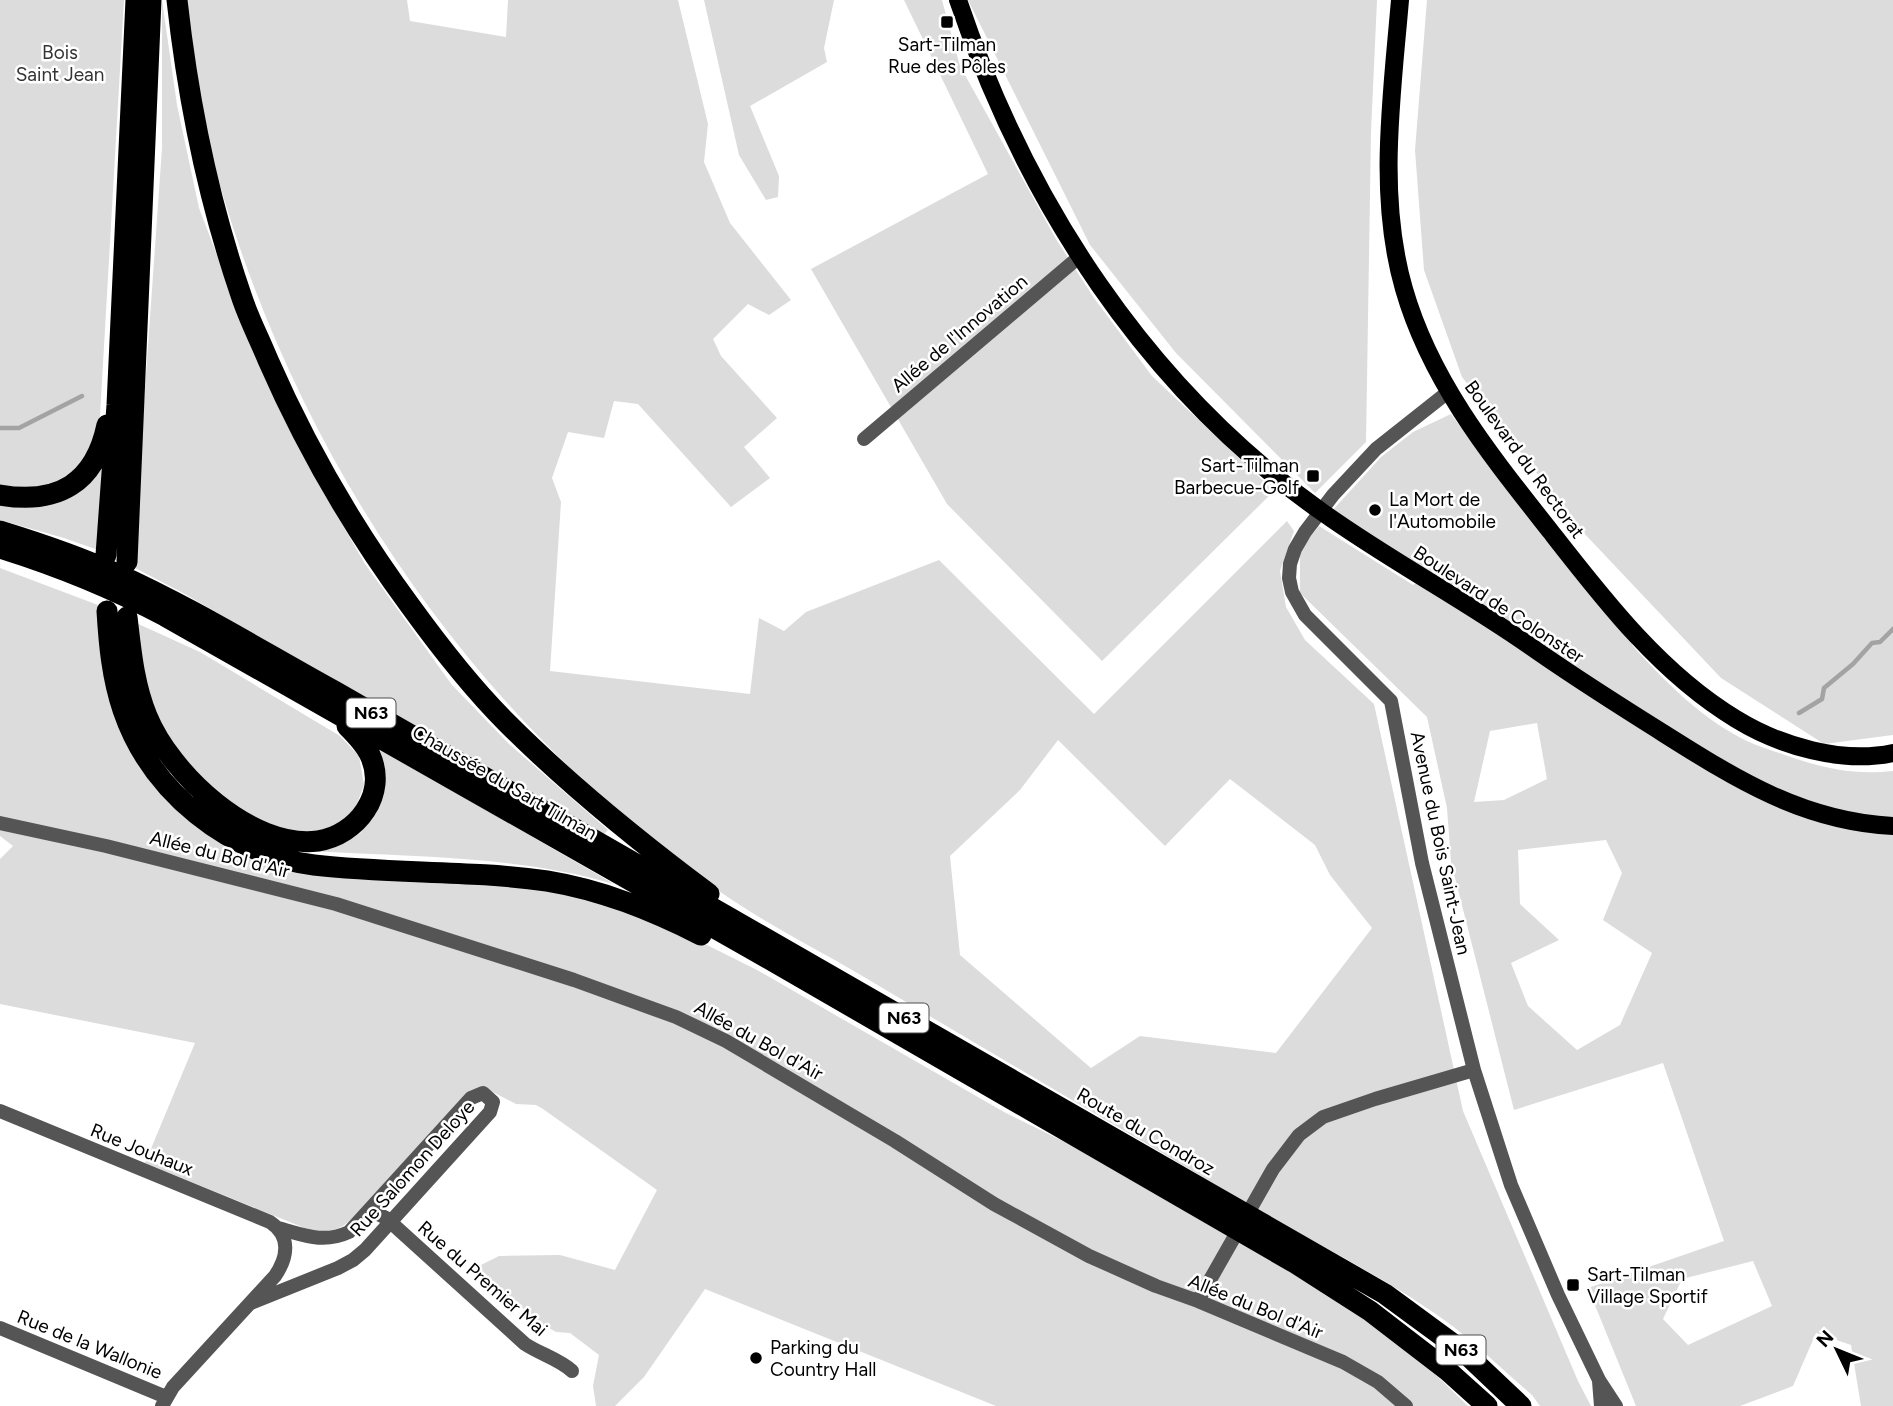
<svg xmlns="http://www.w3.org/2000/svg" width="1893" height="1406" font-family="Figtree,sans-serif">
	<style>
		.green { fill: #dcdcdc; fill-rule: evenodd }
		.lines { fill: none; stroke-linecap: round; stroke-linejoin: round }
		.stream { stroke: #a3a3a3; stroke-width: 4.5 }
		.minor { stroke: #555; stroke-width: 14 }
		.major { stroke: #000; stroke-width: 18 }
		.highway { stroke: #000; stroke-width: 21 }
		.poi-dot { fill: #000; stroke: #fff; stroke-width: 2.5 }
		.labels { text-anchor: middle; stroke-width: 5; stroke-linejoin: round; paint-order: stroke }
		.shield { fill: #fff; stroke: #4c4c4c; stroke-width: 2 }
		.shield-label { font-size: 18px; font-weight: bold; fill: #000 }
		.poi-label { font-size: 19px; fill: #000; stroke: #fff; text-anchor: start }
		.park-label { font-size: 19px; fill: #333; stroke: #fff }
		.street-label { font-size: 19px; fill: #000; stroke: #fff }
	</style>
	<rect width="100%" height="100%" fill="#fff"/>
	<!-- green -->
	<path class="green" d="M0,0H124L99,433C89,460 69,484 40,489C28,491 12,488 0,487Z
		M162,0L177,105L199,208L234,300L308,465L365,564L452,685L509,744L608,830L603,835L183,593L135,568L141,445L162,148Z
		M181,0H407L410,21L506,37L508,0H678L708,124L704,162L730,223L791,300L769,315L748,304L713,339L721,356L777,418L744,447L770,478L731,507L638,404L614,401L604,438L568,432L552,478L561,502L550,671L750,694L759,618L784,631L806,612L939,560L1094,714L1287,521L1294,531L1280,571L1286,607L1305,640L1374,704L1463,1111L1578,1381L1591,1406H1540L1532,1395C1506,1373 1482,1349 1455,1328C1398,1285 1334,1253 1272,1218C1228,1192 1184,1166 1140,1140C1046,1085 953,1030 859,974C813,947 763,922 719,891C482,725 308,476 224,199C205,134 193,67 181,0ZM1058,740L1165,846L1230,779L1315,845L1330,875L1372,928L1276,1053L1140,1036L1091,1068L960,955L950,856L1020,790Z
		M704,0H834L824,48L827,62L750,106L779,176L778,197L766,200L739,155Z
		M904,0H942L960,66L1056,239L1094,298L1152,376L1274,491L1102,661L947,504L811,269L988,174Z
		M968,0H1377L1371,132L1366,442L1315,493L1176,353L1090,245Z
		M1427,0H1893V735L1824,744L1721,678L1581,530L1462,377L1424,270L1415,150Z
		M1451,414L1510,494L1633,636L1632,645C1665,682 1702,719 1747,741C1760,747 1774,751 1788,756C1825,769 1854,775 1893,771V1406H1861L1851,1345L1816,1333L1793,1386L1740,1406H1636L1588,1288L1724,1241L1663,1063L1514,1110L1451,862L1447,808L1427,717L1300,593V550L1319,526L1413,585L1424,578L1331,512L1381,457L1413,432ZM1537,723L1547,779L1504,800L1474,802L1490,731ZM1606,840L1622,873L1603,920L1652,953L1620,1025L1577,1050L1528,1006L1511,963L1559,940L1520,904L1518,850ZM1753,1261L1772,1306L1688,1345L1663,1319L1682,1279Z
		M108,449L101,551L64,538L0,520V503L30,504Z
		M0,568L98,605L105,670L120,728L247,853L550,889L645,914L757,970L1004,1112L1081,1150L1249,1247L1362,1316L1437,1376L1468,1406H996L705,1289L644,1377L615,1406H596L593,1386L599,1355L570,1333L556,1332L537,1321L477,1267L499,1256L560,1255L615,1270L657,1190L543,1109L536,1105L516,1104L485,1088L471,1090L363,1209C344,1227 334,1236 307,1229L145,1163L195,1043L0,1004V859L13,846L0,836Z
		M134,622L200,652L340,736L359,756L364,785L354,812L331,828L305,833L281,828L248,815L217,793L185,763L161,730L142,674Z
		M379,748L614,884C516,855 411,857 310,851L338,846L360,833L376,813L383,782Z"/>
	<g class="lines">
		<!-- stream -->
		<path class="stream" d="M0,428H19L82,396
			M1799,713L1822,699L1824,688L1853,664L1872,643L1880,642L1893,629"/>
		<!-- minor -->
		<path class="minor" d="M1448,392L1376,449L1333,495L1305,532L1295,549L1290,564L1289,578L1292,592L1305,615L1391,701L1422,863L1474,1070L1511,1185L1558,1295L1599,1380L1616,1406
			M864,439L1079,257
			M0,823L106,846L336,904L574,980L676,1017L726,1041L895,1141L994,1204L1089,1256L1156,1286L1198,1301L1343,1362L1378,1382L1406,1406
			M0,1111L270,1222C291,1236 288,1257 275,1276L173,1387L162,1406
			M370,1210L386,1218L525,1344C540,1354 559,1359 572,1371
			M1198,1301L1273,1169L1299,1135L1323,1117L1375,1099L1474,1070
			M251,1303L338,1268L353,1260L365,1250L490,1112L493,1102L483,1093L471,1098L349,1232C323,1244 304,1235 278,1228
			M0,1328L166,1397
			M1599,1381L1601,1406"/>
		<!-- major -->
		<path class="major" d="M958,0C1026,202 1146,388 1322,512C1389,560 1463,599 1530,646C1567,672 1606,697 1644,721C1724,771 1795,821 1893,826
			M1400,0C1392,95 1377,196 1404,289C1431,383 1492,457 1551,532C1604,600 1661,674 1736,719C1780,746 1842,764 1893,753"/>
		<!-- highway -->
		<path class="highway" d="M177,0C188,100 208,199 241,295C248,317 259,338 268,360C306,447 354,530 411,607C440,647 472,688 507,723C570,786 638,841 709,894
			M0,495C58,505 95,483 107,425
			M0,531C39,543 78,556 115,573C191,607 263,652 336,692L1385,1294L1464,1352L1521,1406
			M0,548C58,566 112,588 165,616L757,952L1295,1263L1370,1311L1448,1371L1487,1406
			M106,555L117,405L136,0
			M127,562L151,0
			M107,611C109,644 112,678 123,710C151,792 228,854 314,865C391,874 470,870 547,881C602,890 651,910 701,935
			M127,617C131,651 134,685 147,716C170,773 251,850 318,841C357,835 388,794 370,755C365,744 356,735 347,726"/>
	</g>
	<!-- markers -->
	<g class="poi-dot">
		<rect x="940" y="15" width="14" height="14" rx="3.5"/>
		<rect x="1306" y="469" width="14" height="14" rx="3.5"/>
		<circle cx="1375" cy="510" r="7"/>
		<rect x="1566" y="1278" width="14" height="14" rx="3.5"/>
		<circle cx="756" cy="1358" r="7"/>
	</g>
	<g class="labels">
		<!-- shield labels -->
		<g class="shield">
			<rect x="346.5" y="698.5" width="49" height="29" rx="5"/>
			<rect x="879.5" y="1003.5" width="49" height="29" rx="5"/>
			<rect x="1436.5" y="1335.5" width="49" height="29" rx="5"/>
		</g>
		<g class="shield-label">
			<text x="371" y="719">N63</text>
			<text x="904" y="1024">N63</text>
			<text x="1461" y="1356">N63</text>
		</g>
		<!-- poi labels -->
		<g class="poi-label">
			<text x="947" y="51" text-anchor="middle">Sart-Tilman<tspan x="947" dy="22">Rue des Pôles</tspan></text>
			<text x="1299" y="472" text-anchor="end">Sart-Tilman<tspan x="1299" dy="22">Barbecue-Golf</tspan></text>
			<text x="1389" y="506">La Mort de<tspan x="1389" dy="22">l'Automobile</tspan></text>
			<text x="1587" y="1281">Sart-Tilman<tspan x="1587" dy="22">Village Sportif</tspan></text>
			<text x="770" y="1354">Parking du<tspan x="770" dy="22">Country Hall</tspan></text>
		</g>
		<!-- park labels -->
		<g class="park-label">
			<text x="60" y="59">Bois<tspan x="60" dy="22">Saint Jean</tspan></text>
		</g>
		<!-- street labels -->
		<g class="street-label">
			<text transform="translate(959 333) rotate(-40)" y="7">Allée de l'Innovation</text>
			<text transform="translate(1525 459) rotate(54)" y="7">Boulevard du Rectorat</text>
			<text transform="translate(1499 604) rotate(33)" y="7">Boulevard de Colonster</text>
			<text transform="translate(505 782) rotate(30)" y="7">Chaussée du Sart Tilman</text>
			<text transform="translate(1441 843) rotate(78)" y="7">Avenue du Bois Saint-Jean</text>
			<text transform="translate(220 854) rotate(14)" y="7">Allée du Bol d'Air</text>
			<text transform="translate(759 1040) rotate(29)" y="7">Allée du Bol d'Air</text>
			<text transform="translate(1146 1131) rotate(30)" y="7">Route du Condroz</text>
			<text transform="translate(142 1149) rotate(22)" y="7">Rue Jouhaux</text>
			<text transform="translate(412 1168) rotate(-48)" y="7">Rue Salomon Deloye</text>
			<text transform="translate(483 1278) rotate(41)" y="7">Rue du Premier Mai</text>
			<text transform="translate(1256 1306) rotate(22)" y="7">Allée du Bol d'Air</text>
			<text transform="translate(90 1344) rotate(22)" y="7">Rue de la Wallonie</text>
		</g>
	</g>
	<!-- north arrow -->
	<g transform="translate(1837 1350) rotate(313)" stroke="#ffffff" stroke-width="5" paint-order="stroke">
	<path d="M0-5L12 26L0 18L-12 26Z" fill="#000000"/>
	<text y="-10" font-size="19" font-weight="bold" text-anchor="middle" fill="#000000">N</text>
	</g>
</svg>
